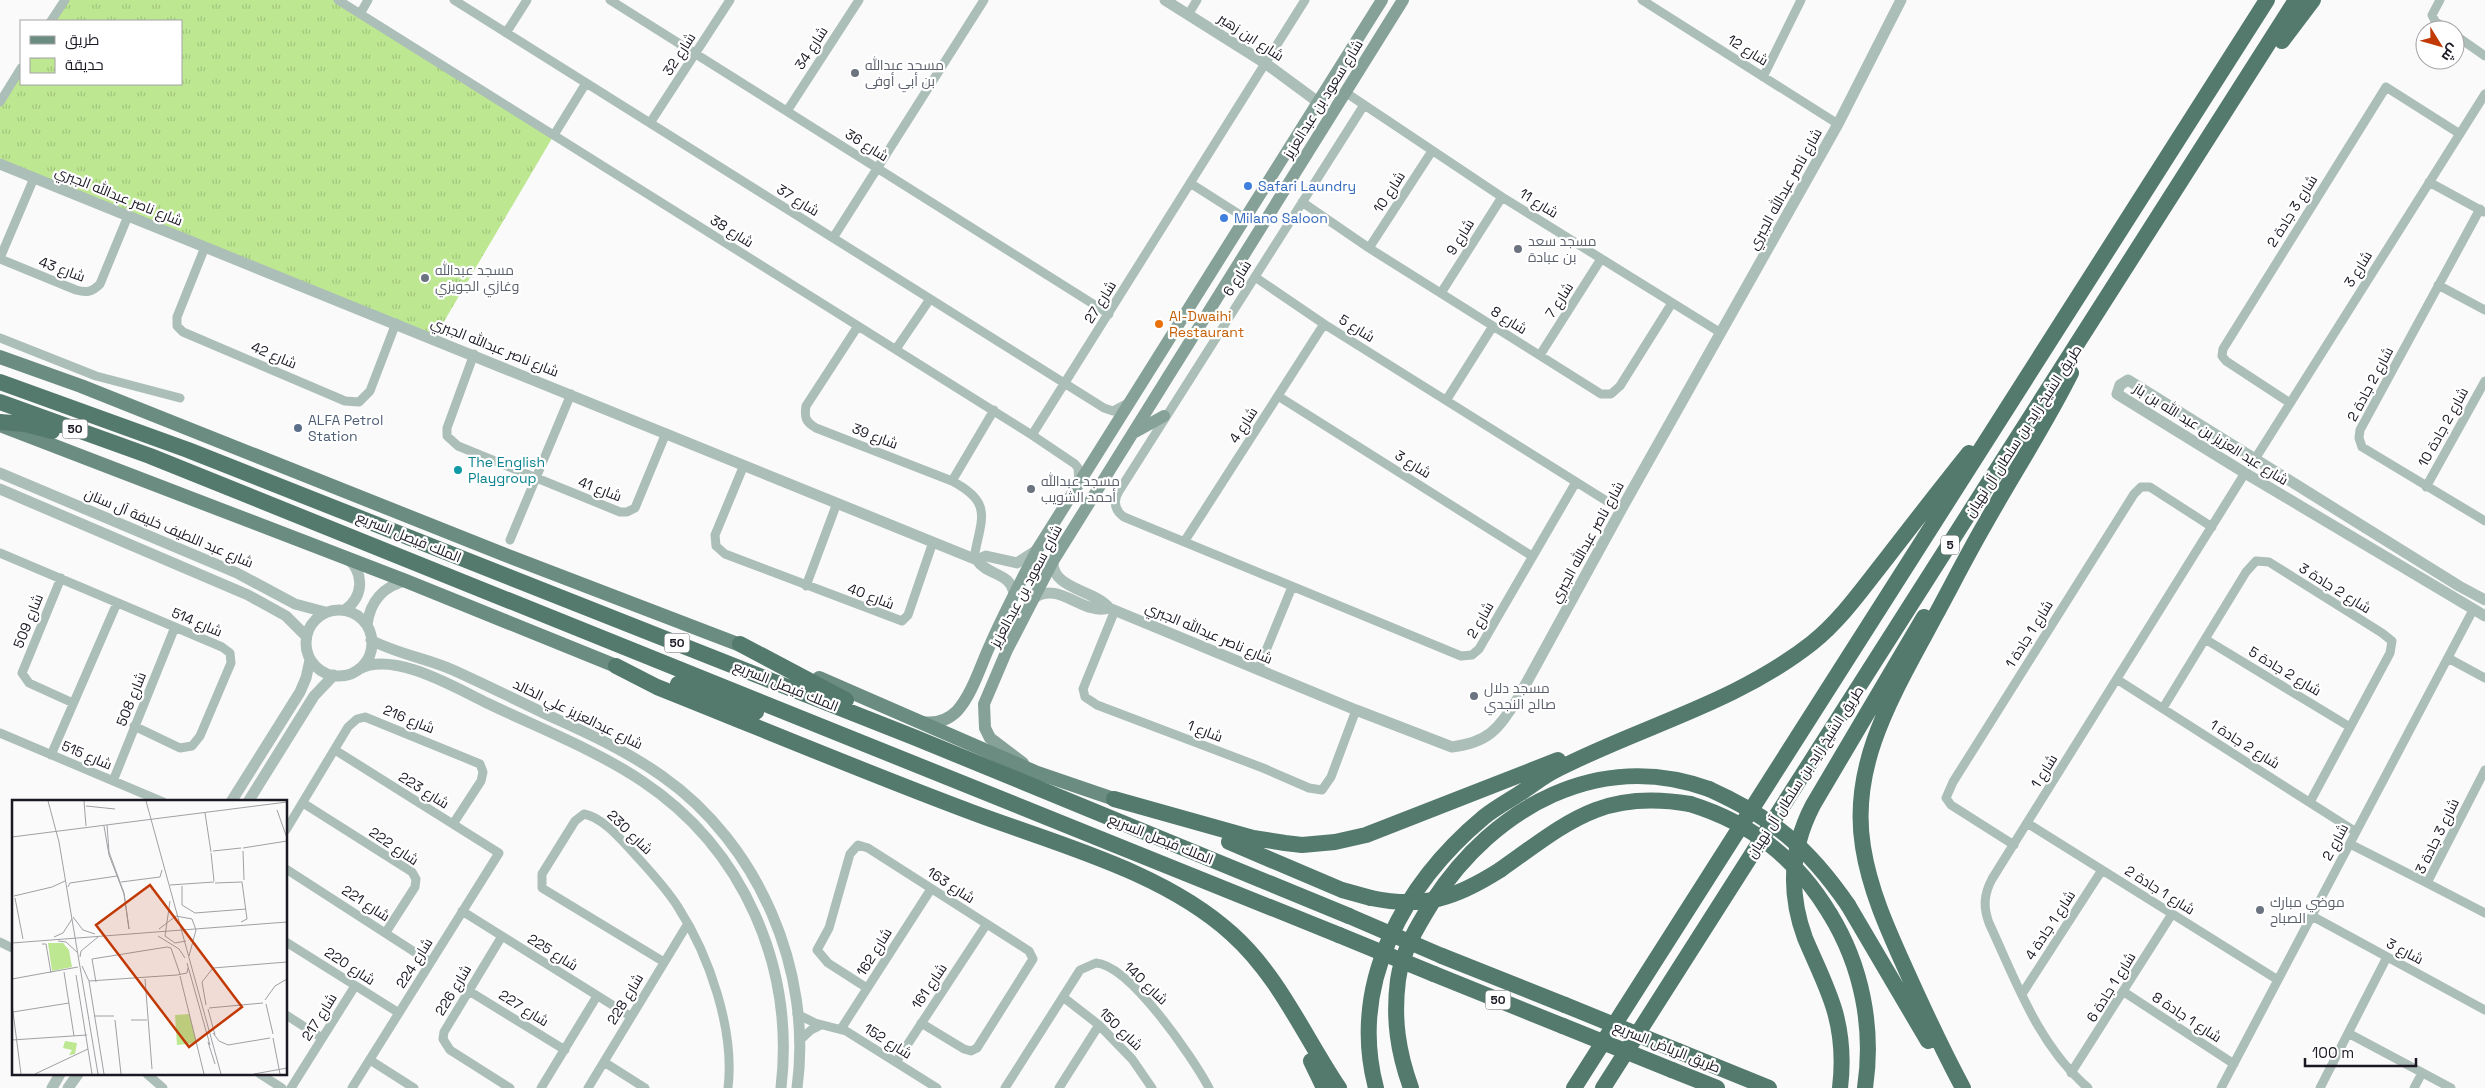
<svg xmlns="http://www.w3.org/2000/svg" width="2485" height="1088" font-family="'Space Grotesk',Cairo,sans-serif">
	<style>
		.park { fill: url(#park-tufts) }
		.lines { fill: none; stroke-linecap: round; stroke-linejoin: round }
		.minor { stroke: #acbeb8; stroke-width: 9 }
		.tertiary { stroke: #acbeb8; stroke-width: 11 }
		.secondary { stroke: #86a198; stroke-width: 12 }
		.primary { stroke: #6b8c80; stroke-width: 14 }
		.motorway { stroke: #537a6d; stroke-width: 16 }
		.motorway-bridge { stroke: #537a6d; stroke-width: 16 }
		.worship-dot { fill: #6b7280; stroke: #fff; stroke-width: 2 }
		.shop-dot { fill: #3f7fe0; stroke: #fff; stroke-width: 2 }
		.food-dot { fill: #e8710a; stroke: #fff; stroke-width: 2 }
		.service-dot { fill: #5c6f8a; stroke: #fff; stroke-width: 2 }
		.culture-dot { fill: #0f9aa8; stroke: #fff; stroke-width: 2 }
		.labels { text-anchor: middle; stroke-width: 4.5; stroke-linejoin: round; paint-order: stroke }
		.shield { fill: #fff; stroke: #5f5d65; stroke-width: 1 }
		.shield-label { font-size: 12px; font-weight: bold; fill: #1b1723 }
		.street-label { font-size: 14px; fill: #1b1723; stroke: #fff }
		.worship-label { font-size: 14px; fill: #5b616d; stroke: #fff; text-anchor: start }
		.shop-label { font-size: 14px; fill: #366cbe; stroke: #fff; text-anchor: start }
		.food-label { font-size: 14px; fill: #c56008; stroke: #fff; text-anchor: start }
		.service-label { font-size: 14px; fill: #4e5e75; stroke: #fff; text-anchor: start }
		.culture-label { font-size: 14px; fill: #0d838f; stroke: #fff; text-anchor: start }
		.inset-road { fill: none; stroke: #a19fa4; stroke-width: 1 }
		.view { fill: #c13905; fill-opacity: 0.15; stroke: #c13905; stroke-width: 2.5 }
		.inset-edge { fill: none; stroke: #1b1723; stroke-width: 2.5 }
	</style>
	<defs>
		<pattern id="park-tufts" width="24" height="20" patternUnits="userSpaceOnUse" patternTransform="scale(1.25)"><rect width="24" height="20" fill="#bde791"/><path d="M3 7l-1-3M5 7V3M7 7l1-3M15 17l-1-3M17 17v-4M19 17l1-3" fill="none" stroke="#a2c57d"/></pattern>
	</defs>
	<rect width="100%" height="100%" fill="#fafafa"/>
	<!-- park -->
	<path class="park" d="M65,0H338L554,135L436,335L0,164V102L21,68V84H181V21H51Z"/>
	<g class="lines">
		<!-- minor -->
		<path class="minor" d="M338,0L1032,435L1075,464L1078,468L1079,482
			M454,0L1104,408L1113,411L1128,403
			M610,0L1109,314
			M1642,0L1838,124
			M2440,0L2432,15L2435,21L2447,30
			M360,14L368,0
			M1188,15L1197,0
			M51,21L65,0
			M506,33L527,0
			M2455,35L2485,56
			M1763,77L1801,0
			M1345,92L1502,197L1721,333
			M0,102L21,68
			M1364,105L1119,491C1113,501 1114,510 1124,517L1461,656L1472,655L1479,649L1576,482
			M787,111L859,0
			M650,123L730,0
			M554,135L586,83
			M2429,182L2484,212
			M1190,183L1245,218
			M1302,202L1369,248L1601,394H1611L1620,386L1672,303
			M2480,209L2360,430L2359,438L2362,447L2485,521
			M833,238L984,0
			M205,247L177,317V326L183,332L345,401L359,402L370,391L396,323
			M1369,248L1432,151
			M0,258L34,178
			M0,259L76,290C87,293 92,292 100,284L128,216
			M1255,277L1324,324L1621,510
			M2438,285L2485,310
			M1441,293L1502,197
			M858,326L806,406C804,418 806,422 816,428L952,481C994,503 981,518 974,558
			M0,338L96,376L180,398
			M896,349L930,299
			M474,354L447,428V436L458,446L620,512H627L635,508L666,433
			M1540,355L1601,259
			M1278,396L1532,556
			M1447,399L1493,326
			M2290,403L2226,361L2222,356L2223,349L2386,87L2460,134
			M1032,435L1305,0
			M2255,459L2485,94
			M744,465L715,535L716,546L725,554L902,621L908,615L933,542
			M952,481L994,410
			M2426,487L2485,381
			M510,540L571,394
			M1184,542L1324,324
			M0,553L222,647L230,653L231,663L200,736L192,746L180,748L134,726
			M61,578L22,673L29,683L73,703
			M806,586L837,503
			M1115,610L1083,689L1085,697L1097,705L1263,768L1309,788L1322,790L1331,777L1356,710
			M2205,639L2350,727
			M2448,658L2485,678
			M1258,670L1292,587
			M2118,680L2356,832
			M2163,708L2246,572L2256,561L2269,562L2382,633L2392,641L2390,653L2310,802
			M0,733L163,802
			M335,750L499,853L352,1088
			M51,755L117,603
			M2485,770L2427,883L2485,913
			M113,781L175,627
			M303,803L412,872L416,879L415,887L386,932
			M2027,823L2278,980
			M286,830L348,727L357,719L365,717L480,764L483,772L481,781L453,824
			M2350,844L2427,883
			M2014,845L1951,805L1946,798L1953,782L2134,494L2141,487H2150L2212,527
			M286,869L430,962
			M462,911L630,1016
			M2312,916L2485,1010
			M502,936L444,1032L443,1039L450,1050L510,1088
			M0,942L14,949
			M286,942L399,1013
			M664,962L542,888V874L575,821L584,814C601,817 618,836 629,848C646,867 664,885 678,907C709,955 735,1030 728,1088
			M867,988L828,963L817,950L829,928L850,854L858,845L868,848L1029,951L1033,959L977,1048L971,1051L964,1049L921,1023
			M469,991L565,1050
			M2124,992L2234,1064
			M2022,994L2102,870
			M1063,997L1099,1025L1132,1059L1152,1088
			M797,1014L815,1023L846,1031L937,1088
			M286,1015L322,1038
			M841,1029L931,889
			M2348,1033L2451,1088
			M799,1041L811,1030L821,1025
			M370,1060L414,1088
			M604,1062L645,1088
			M896,1062L986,925
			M2071,1073L2172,914
			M147,1074L163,1088
			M260,1074L282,1088
			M291,1088L355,986
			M541,1088L597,996
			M588,1088L687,925
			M1005,1088L1080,970L1096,963C1130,965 1193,1058 1209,1088
			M1059,1088L1099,1025
			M2088,1088C2038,1045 2016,981 1989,923C1983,907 1984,894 1992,879L2245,473
			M2221,1088L2473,610
			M2320,1088L2387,957
			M2414,1088L2422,1073"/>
		<!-- tertiary -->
		<path class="tertiary" d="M1165,0L1265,63L1318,102
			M0,164L977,560C987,576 1011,572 1014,594
			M0,473L237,573L295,604L325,612
			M0,489L248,595L286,616L306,636
			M977,560L986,556L1017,563L1037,550
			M1053,561C1051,589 1095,590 1109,608L1356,710L1452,747C1489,742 1497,730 1517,700L1621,510L1838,124L1901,0
			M1034,598C1059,580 1083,616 1109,608
			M2485,600L2459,586L2128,380L2120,385L2117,394L2245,473L2485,616
			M306 643a33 33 0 1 1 66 0a33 33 0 1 1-66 0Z
			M345,610C363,597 365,574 348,559
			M367,625C370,602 383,586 406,581
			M371,640C397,654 426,658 453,670C486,685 519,701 552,717C590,734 628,752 662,776C759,844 813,971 797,1088
			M359,669C394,651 454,687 487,703C539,728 594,749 642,781C744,849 795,967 781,1088
			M231,802L300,692L306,678L310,660
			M248,802L314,696L334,675
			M52,1088L60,1074
			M68,1088L78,1074"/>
		<!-- secondary -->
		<path class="secondary" d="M1135,432L1164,416
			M922,722C935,724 947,721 957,711C973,693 981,664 991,643C1005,611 1021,581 1037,550L1382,0
			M1023,763L990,738L985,728L984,704L1007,650L1053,561L1403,0"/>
		<!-- primary -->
		<path class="primary" d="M0,357L81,386L503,554L748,648
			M0,425L406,581L616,666
			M819,678L1035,772L1114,799"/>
		<!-- motorway -->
		<path class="motorway" d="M2282,41L2313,0
			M0,382L188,450L916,738L1349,916
			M0,402L150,456L1339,935
			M0,422L25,424L52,431
			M740,644L846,700
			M616,666L657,687C760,728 862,771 966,810C1052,843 1162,870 1232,934C1279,976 1304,1036 1339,1088
			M678,684L756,712
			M1114,799L1253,838L1285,843L1302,845L1335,842L1366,835L1558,760
			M1229,842L1342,890L1371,898
			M1500,870C1568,822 1602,789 1690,804
			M1848,905L1928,1041
			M1830,914C1862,966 1874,1028 1865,1088
			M1442,956L1565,1005
			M1434,974L1563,1026
			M1678,1051L1769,1088
			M1311,1061L1324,1088
			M1672,1070L1717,1088
			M1376,1088C1348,983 1405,883 1484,817C1495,808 1510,800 1522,792C1534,784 1545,775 1558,769C1642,726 1736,703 1812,643C1841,620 1863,588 1886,559C1913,524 1941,488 1969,453
			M1411,1088C1398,1052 1393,1019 1398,980C1402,951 1418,925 1433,901C1494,807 1599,749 1709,789
			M1574,1088L2267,0
			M1603,1088L2296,0
			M1840,1088C1843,1063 1842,1037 1835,1012C1828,987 1815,962 1805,938C1788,892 1791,847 1813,805L1924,617
			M1963,1088C1942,1049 1924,1010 1906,970C1888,930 1870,891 1863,847C1849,762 1896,690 1934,618C1951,587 1967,555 1985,524C2013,474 2045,425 2071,373"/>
		<!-- motorway-bridge -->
		<path class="motorway-bridge" d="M1709,789C1773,818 1808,847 1848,905
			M1690,804C1752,823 1797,859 1830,914
			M1371,898C1424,909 1456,898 1500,870
			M1349,916L1442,956
			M1339,935L1434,974
			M1565,1005L1678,1051
			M1563,1026L1672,1070"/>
	</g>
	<!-- markers -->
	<g class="worship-dot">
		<circle cx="855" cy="73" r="5"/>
		<circle cx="1518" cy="249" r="5"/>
		<circle cx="425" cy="278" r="5"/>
		<circle cx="1031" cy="489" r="5"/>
		<circle cx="1474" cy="696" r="5"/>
		<circle cx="2260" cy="910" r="5"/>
	</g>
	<g class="shop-dot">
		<circle cx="1248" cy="186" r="5"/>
		<circle cx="1224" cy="218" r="5"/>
	</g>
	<circle class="food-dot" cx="1159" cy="324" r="5"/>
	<circle class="service-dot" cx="298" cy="428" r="5"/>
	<circle class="culture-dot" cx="458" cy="470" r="5"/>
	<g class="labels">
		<!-- shield labels -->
		<g class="shield">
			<rect x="62.5" y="419.5" width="25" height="19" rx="4"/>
			<rect x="1941" y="535.5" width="18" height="19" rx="4"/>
			<rect x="664.5" y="633.5" width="25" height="19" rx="4"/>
			<rect x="1485.5" y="990.5" width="25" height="19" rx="4"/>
		</g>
		<g class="shield-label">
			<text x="75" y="433">50</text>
			<text x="1950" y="549">5</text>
			<text x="677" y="647">50</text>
			<text x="1498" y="1004">50</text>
		</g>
		<!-- street labels -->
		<g class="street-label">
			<text transform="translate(1251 37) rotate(33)" y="5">شارع ابن زهير</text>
			<text transform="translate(811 48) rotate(-57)" y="5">شارع 34</text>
			<text transform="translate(1748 50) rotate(32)" y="5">شارع 12</text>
			<text transform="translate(679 54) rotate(-57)" y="5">شارع 32</text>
			<text transform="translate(1323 99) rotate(-58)" y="5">شارع سعود بن عبدالعزيز</text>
			<text transform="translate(867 145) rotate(32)" y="5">شارع 36</text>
			<text transform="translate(1785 189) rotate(-61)" y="5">شارع ناصر عبدالله الجبري</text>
			<text transform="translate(1389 192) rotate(-57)" y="5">شارع 10</text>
			<text transform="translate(119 196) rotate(22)" y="5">شارع ناصر عبدالله الجبري</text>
			<text transform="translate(798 200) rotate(32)" y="5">شارع 37</text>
			<text transform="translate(1539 203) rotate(32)" y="5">شارع 11</text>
			<text transform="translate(2292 211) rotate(-58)" y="5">شارع 3 جادة 2</text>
			<text transform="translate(732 231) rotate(32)" y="5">شارع 38</text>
			<text transform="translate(1460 237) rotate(-58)" y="5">شارع 9</text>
			<text transform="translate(62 269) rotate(20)" y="5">شارع 43</text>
			<text transform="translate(2358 269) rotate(-58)" y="5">شارع 3</text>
			<text transform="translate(1237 278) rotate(-57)" y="5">شارع 6</text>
			<text transform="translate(1559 300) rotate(-57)" y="5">شارع 7</text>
			<text transform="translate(1100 302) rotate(-58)" y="5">شارع 27</text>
			<text transform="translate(1509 320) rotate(32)" y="5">شارع 8</text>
			<text transform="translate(1357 328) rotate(32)" y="5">شارع 5</text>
			<text transform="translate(495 347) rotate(22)" y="5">شارع ناصر عبدالله الجبري</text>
			<text transform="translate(274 355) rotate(23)" y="5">شارع 42</text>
			<text transform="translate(2370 384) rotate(-62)" y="5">شارع 2 جادة 2</text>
			<text transform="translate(1243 425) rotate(-57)" y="5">شارع 4</text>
			<text transform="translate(2443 427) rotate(-61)" y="5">شارع 2 جادة 10</text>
			<text transform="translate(2023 431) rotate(-57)" y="5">طريق الشيخ زايد بن سلطان آل نهيان</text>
			<text transform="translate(2211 434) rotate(32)" y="5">شارع عبد العزيز بن عبد الله بن باز</text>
			<text transform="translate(875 436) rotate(21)" y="5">شارع 39</text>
			<text transform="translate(1413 464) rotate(32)" y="5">شارع 3</text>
			<text transform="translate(600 489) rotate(21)" y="5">شارع 41</text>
			<text transform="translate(169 528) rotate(23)" y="5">شارع عبد اللطيف خليفة آل سنان</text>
			<text transform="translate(409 537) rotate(22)" y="5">الملك فيصل السريع</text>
			<text transform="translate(1587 542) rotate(-61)" y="5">شارع ناصر عبدالله الجبري</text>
			<text transform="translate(1026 586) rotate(-62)" y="5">شارع سعود بن عبدالعزيز</text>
			<text transform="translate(2335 588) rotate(32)" y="5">شارع 2 جادة 3</text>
			<text transform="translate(871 596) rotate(21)" y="5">شارع 40</text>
			<text transform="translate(1480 620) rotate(-60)" y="5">شارع 2</text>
			<text transform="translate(28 621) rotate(-68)" y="5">شارع 509</text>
			<text transform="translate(197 622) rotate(23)" y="5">شارع 514</text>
			<text transform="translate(1209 633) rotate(23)" y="5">شارع ناصر عبدالله الجبري</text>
			<text transform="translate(2029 634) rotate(-58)" y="5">شارع 1 جادة 1</text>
			<text transform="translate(2285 671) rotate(31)" y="5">شارع 2 جادة 5</text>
			<text transform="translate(786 686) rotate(22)" y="5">الملك فيصل السريع</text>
			<text transform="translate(131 699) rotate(-68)" y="5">شارع 508</text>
			<text transform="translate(578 714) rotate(26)" y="5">شارع عبدالعزيز علي الخالد</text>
			<text transform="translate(409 719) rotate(22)" y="5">شارع 216</text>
			<text transform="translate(1205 731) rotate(21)" y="5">شارع 1</text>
			<text transform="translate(2245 744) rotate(32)" y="5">شارع 2 جادة 1</text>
			<text transform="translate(87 755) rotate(23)" y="5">شارع 515</text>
			<text transform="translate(2044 771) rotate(-58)" y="5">شارع 1</text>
			<text transform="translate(1805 772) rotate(-57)" y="5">طريق الشيخ زايد بن سلطان آل نهيان</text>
			<text transform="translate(424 790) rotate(32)" y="5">شارع 223</text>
			<text transform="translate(630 832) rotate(44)" y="5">شارع 230</text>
			<text transform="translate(2437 836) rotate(-64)" y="5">شارع 3 جادة 3</text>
			<text transform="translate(1161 839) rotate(22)" y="5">الملك فيصل السريع</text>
			<text transform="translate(2335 842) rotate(-62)" y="5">شارع 2</text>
			<text transform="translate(394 846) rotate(34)" y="5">شارع 222</text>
			<text transform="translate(951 885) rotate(33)" y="5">شارع 163</text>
			<text transform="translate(2160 890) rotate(32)" y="5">شارع 1 جادة 2</text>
			<text transform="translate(366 903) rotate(33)" y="5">شارع 221</text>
			<text transform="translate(2050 925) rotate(-57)" y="5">شارع 1 جادة 4</text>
			<text transform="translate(2405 951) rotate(28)" y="5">شارع 3</text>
			<text transform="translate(553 952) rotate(32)" y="5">شارع 225</text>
			<text transform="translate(874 952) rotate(-58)" y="5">شارع 162</text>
			<text transform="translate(414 963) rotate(-58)" y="5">شارع 224</text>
			<text transform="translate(350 966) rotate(33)" y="5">شارع 220</text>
			<text transform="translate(1146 983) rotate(44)" y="5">شارع 140</text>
			<text transform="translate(929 986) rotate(-56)" y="5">شارع 161</text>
			<text transform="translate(2111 987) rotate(-58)" y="5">شارع 1 جادة 6</text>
			<text transform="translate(453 990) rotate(-59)" y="5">شارع 226</text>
			<text transform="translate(625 999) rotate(-59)" y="5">شارع 228</text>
			<text transform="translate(524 1008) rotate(32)" y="5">شارع 227</text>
			<text transform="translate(319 1017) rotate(-58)" y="5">شارع 217</text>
			<text transform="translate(2187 1017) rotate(33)" y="5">شارع 1 جادة 8</text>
			<text transform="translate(1121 1029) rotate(44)" y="5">شارع 150</text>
			<text transform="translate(888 1041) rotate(32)" y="5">شارع 152</text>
			<text transform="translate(1667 1047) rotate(22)" y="5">طريق الرياض السريع</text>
		</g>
		<!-- worship labels -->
		<g class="worship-label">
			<text x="865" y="70">مسجد عبدالله<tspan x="865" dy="16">بن أبي أوفى</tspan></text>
			<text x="1528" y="246">مسجد سعد<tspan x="1528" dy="16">بن عبادة</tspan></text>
			<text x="435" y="275">مسجد عبدالله<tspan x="435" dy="16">وغازي الجويزي</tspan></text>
			<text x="1041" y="486">مسجد عبدالله<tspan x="1041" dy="16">أحمد الشويب</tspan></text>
			<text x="1484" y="693">مسجد دلال<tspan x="1484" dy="16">صالح النجدي</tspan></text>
			<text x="2270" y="907">موضي مبارك<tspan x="2270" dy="16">الصباح</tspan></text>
		</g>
		<!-- shop labels -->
		<g class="shop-label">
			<text x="1258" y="191">Safari Laundry</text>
			<text x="1234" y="223">Milano Saloon</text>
		</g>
		<!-- food labels -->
		<g class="food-label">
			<text x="1169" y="321">Al-Dwaihi<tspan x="1169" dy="16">Restaurant</tspan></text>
		</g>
		<!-- service labels -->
		<g class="service-label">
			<text x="308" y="425">ALFA Petrol<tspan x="308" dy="16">Station</tspan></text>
		</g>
		<!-- culture labels -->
		<g class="culture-label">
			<text x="468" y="467">The English<tspan x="468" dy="16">Playgroup</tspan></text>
		</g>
	</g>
	<!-- overview -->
	<g transform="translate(12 800)">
		<rect width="275" height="275" fill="#fafafa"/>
		<path d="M53,241L65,243L63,254L57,255L60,250L51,248Z" fill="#bde791"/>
		<path d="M36,143H51L57,150L60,167L40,171ZM177,214L185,243L165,245L163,215Z" fill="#bde791"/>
		<path class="inset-road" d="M36,1L47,42L86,274M72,1L74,26M134,1L209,274M74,6L103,9M265,10L275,38M193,13L199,52M92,26L97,55L112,94L117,129L112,93L97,52L95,25M0,37L275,2M231,48L275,41M201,51L229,48M231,51L232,80M199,53L202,81M109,82L148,77L150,70M203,83L230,82M158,85L202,82M170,86V105L183,113L234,109M56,87L58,83L105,76M2,96L40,87L53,81M3,98L11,139M158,101L153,136L163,143L174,141M61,117L71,130L83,134M229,122L235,119L230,82M147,129L164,116L180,119L184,130L177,156M146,136L167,149L173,158M42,137L51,133L60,119M46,141L54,142L66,153M0,143L275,122M30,144H34L39,173M68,157L69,151L86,137M175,163L198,245M70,166L77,181M52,172L62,236M64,175L80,274M168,176L192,274M0,179L66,167M133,179L140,269M84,182L80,159L155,147L159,148L168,174M253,200L263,186L275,179M0,204L9,274M254,204L261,234M194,205L190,182L201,168L275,162M197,208L251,203M196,209L203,235M1,212L57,203M82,216H102M103,220L109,274M119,220H135M201,233L207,241L216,245L258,238M261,238L268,274M0,240L75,235M196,242L203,264M23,274L76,249M92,274L77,181L165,175L175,173L176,168M242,274L275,268"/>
		<path class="view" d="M138,85L230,207L177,247L84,125Z"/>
		<rect width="275" height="275" class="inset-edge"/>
	</g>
	<!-- legend -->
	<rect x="20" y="20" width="162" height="65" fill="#ffffff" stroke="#a4a2a7"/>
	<rect x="30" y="36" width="25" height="8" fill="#6b8c80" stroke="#a4a2a7"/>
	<text x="65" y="45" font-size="15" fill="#1b1723">طريق</text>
	<rect x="30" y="58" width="25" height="15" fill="url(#park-tufts)" stroke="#a4a2a7"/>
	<text x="65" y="70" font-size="15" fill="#1b1723">حديقة</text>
	<!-- north arrow -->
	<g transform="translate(2440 45) rotate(127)"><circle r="24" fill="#ffffff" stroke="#a4a2a7"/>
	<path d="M0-4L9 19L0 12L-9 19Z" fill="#c13905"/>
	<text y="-8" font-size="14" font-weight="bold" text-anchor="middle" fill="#1b1723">ش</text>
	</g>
	<!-- scale -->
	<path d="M2305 1058v8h111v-8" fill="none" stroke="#1b1723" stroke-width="2.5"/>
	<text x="2312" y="1058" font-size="15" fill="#1b1723" stroke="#ffffff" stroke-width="4" paint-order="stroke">100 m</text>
</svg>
